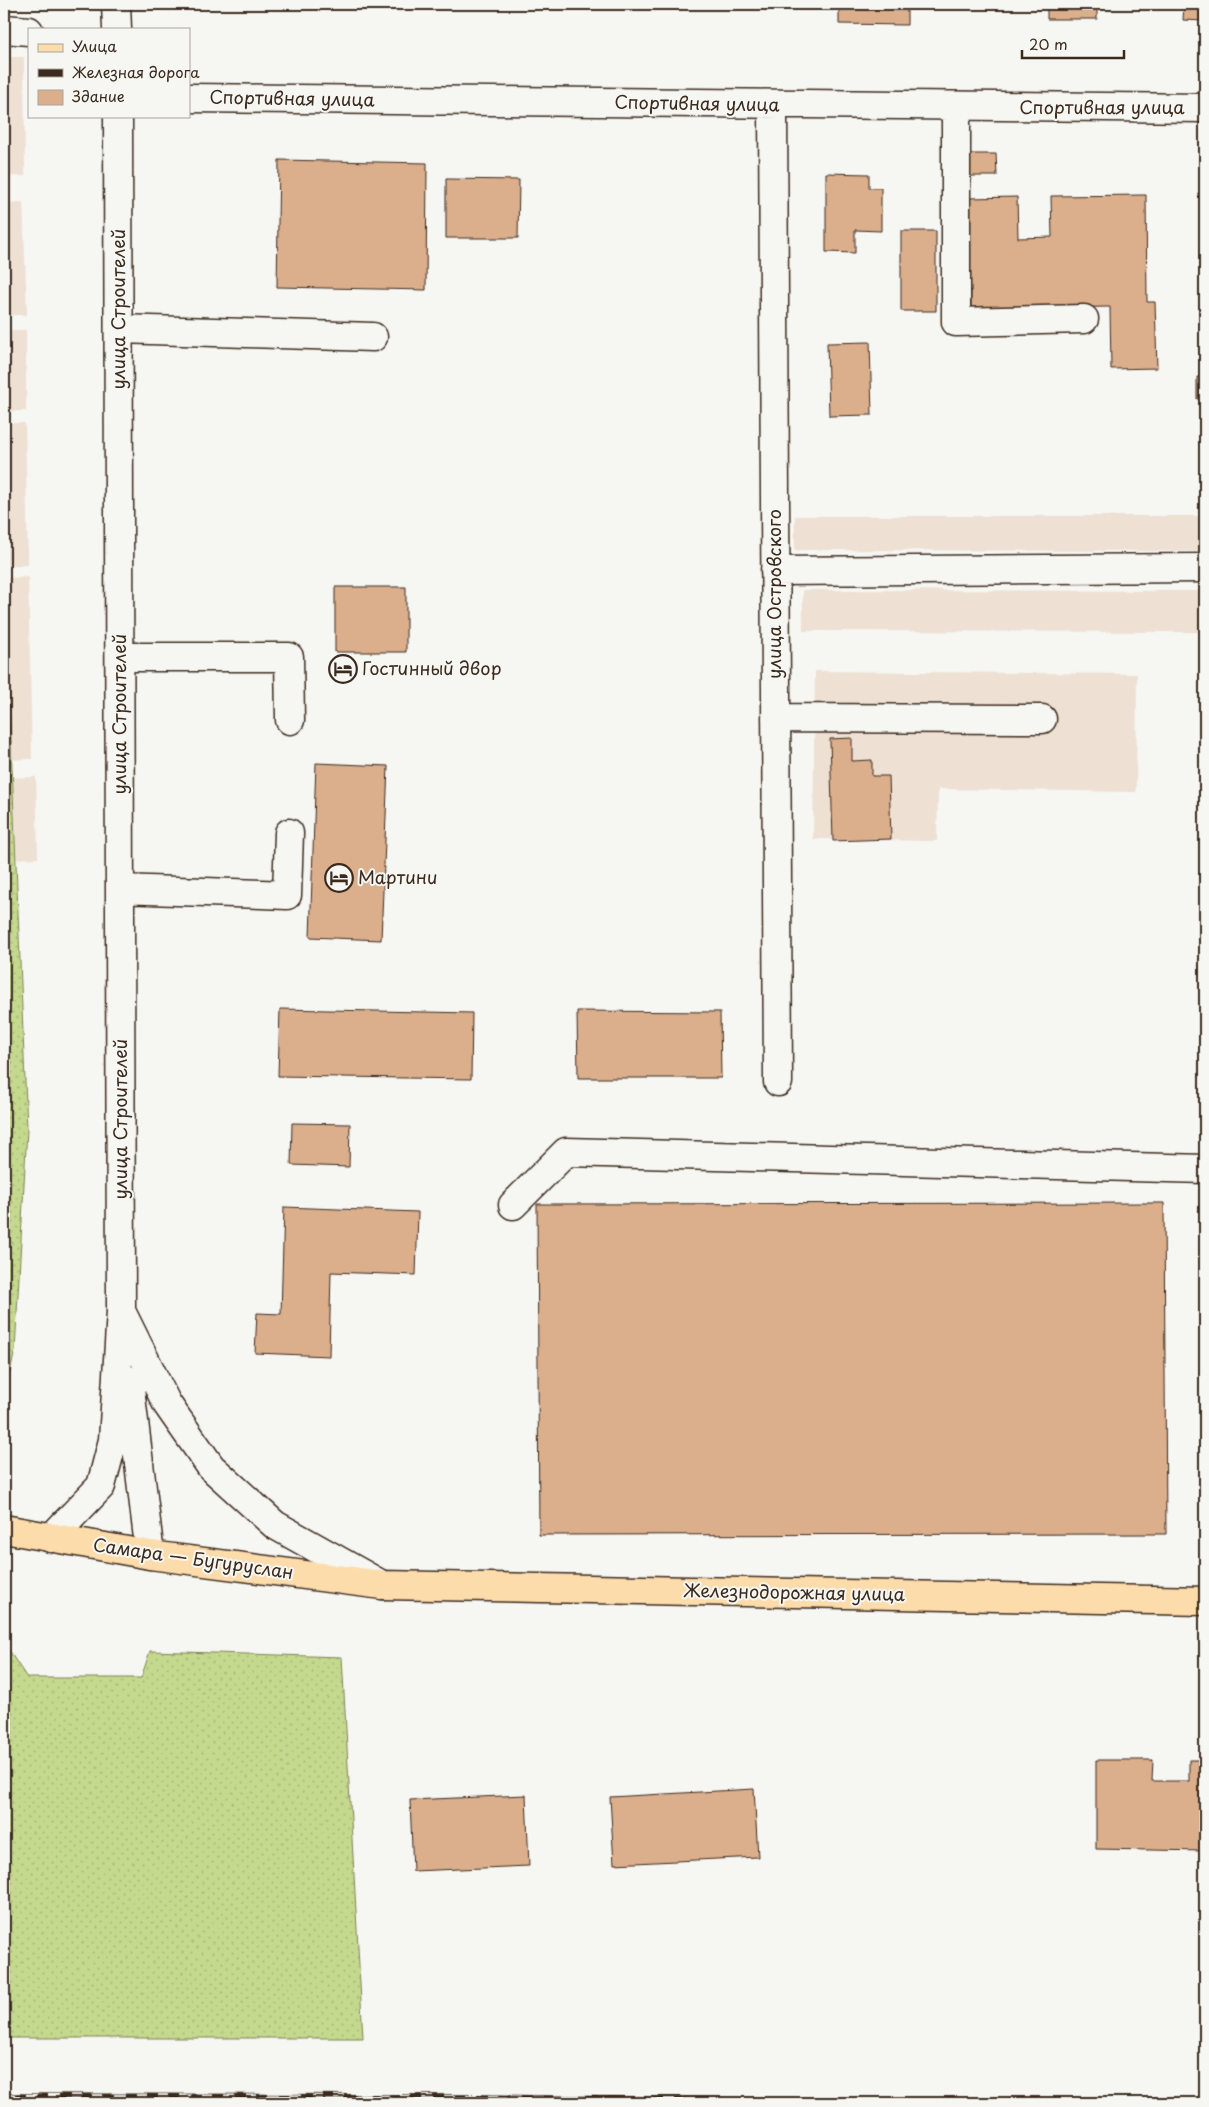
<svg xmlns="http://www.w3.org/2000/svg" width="1209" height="2107" font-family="'Playpen Sans',sans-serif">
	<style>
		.built { fill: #eee0d3 }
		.garden { fill: url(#garden-dots); stroke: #808256 }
		.building { fill: #dbae8c; stroke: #3b2a1e }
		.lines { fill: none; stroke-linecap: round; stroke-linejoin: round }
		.minor-casing { stroke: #3b2a1e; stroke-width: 31 }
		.major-casing { stroke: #3b2a1e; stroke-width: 31 }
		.minor { stroke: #f6f6f2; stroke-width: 28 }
		.major { stroke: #fddcac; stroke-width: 28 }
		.rail-casing { stroke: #3b2a1e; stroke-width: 5.5 }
		.rail { stroke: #f6f6f2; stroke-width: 4; stroke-dasharray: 11; stroke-linecap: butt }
		.labels { text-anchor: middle; stroke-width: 4; stroke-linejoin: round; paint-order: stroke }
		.street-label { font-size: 18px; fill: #3b2a1e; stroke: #f6f6f2 }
		.poi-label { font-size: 18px; fill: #3b2a1e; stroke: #f6f6f2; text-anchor: start }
	</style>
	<defs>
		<pattern id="garden-dots" width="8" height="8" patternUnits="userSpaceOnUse" patternTransform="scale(1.25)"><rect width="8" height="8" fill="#c4d98e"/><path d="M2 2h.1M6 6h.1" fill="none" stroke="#a9ba7a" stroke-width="1.8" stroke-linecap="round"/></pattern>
	</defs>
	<rect width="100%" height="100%" fill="#f6f6f2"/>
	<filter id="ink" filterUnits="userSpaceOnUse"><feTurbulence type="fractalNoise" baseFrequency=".02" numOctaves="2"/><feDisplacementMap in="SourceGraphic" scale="10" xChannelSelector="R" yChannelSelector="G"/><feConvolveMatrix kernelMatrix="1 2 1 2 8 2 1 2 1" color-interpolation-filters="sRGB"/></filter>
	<g filter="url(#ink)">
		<!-- built -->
		<path class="built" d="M4,57H24L25,176H4Z
			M23,202L27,315H4V203Z
			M4,330H26V411H4Z
			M4,423H25L28,565L4,566Z
			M795,516H1205V551L795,550Z
			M28,577L32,759L4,760V578Z
			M803,590L1205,591V632L803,631Z
			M815,671L1137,674L1136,792L938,789L937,841L813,839Z
			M36,777L38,858L7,859L5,778Z"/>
		<!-- garden -->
		<path class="garden" d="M4,573L27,1129L15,1350L4,1399Z
			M4,1643L27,1678H141L150,1651L342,1657L363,2038H4Z"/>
		<!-- building -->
		<path class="building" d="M839,4H907V25L839,24Z
			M1047,4H1097V19H1047Z
			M1184,4H1205V21L1183,20Z
			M966,154H996L997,176H966Z
			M279,160L427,163L426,290L277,287Z
			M826,173L869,174V188H881V231L855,230V253L826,252Z
			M446,179L519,180L518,238H446Z
			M1146,195L1147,302H1155L1157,368L1111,369L1110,307L971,309L969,198L1017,197L1018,238L1052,237L1051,196Z
			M901,231H936V311H901Z
			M870,342L872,415L829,416L827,343Z
			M1197,377H1205V399H1197Z
			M335,587H406V652H335Z
			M852,738V761L872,760V776H889L891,839L833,841L830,739Z
			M316,763L388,766L381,940L310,937Z
			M280,1009L472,1013L471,1079L278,1076Z
			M577,1011L720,1012L721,1078H578Z
			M292,1123L350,1124L349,1167L291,1165Z
			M1164,1203L1166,1534L539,1535L537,1204Z
			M284,1207L418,1212L416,1275L331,1272L329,1356L255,1353L257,1313L281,1314Z
			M1096,1760H1153L1152,1781H1189V1760H1205V1851L1096,1849Z
			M754,1789L758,1857L614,1864L610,1797Z
			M526,1795L529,1866L413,1871L410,1800Z"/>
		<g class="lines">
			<defs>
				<path id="minor" d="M116,4L117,29
					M4,29L29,31
					M189,98L1205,108
					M773,105L778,1082
					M956,107V322L1084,319
					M119,329L373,337
					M775,571L1205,568
					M120,657H289L290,720
					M776,718L1042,719
					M120,889L287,895L289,833
					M513,1205L566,1152L1205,1169
					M122,1313L167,1404L211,1467L275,1525L382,1585
					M129,1380L150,1555
					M51,1538L101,1486L113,1440L121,1311L118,116"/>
				<path id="major" d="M4,1529L150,1555L382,1585L1205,1601"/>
			</defs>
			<!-- minor casing -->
			<use href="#minor" class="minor-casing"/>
			<!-- major casing -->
			<use href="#major" class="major-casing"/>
			<!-- minor -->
			<use href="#minor" class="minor"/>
			<!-- major -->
			<use href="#major" class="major"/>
			<defs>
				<path id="rail" d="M4,2096L486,2097L870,2103"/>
			</defs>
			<!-- rail casing -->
			<use href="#rail" class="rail-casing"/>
			<!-- rail -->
			<use href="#rail" class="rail"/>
		</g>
	</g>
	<!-- icons -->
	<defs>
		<symbol id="hotel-ring" viewBox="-11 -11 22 22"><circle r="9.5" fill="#f6f6f2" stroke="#3b2a1e" stroke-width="1.5"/><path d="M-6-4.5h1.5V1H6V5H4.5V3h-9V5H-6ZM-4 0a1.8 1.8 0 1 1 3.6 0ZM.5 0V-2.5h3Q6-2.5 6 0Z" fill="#3b2a1e"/></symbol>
	</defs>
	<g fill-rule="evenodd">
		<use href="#hotel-ring" x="327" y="653" width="32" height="32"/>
		<use href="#hotel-ring" x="323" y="862" width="32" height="32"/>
	</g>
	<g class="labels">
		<!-- street labels -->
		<g class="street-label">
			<text transform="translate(292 99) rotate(1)" y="6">Спортивная улица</text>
			<text transform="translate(697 104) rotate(1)" y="6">Спортивная улица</text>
			<text x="1102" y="114">Спортивная улица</text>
			<text transform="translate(119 309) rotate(-90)" y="6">улица Строителей</text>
			<text transform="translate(775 594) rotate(-90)" y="6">улица Островского</text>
			<text transform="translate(120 714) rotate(-90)" y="6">улица Строителей</text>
			<text transform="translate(121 1119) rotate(-90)" y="6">улица Строителей</text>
			<text transform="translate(193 1559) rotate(8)" y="6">Самара — Бугуруслан</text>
			<text transform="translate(794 1593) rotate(1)" y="6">Железнодорожная улица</text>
		</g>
		<!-- poi labels -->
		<g class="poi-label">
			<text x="362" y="675">Гостинный двор</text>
			<text x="358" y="884">Мартини</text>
		</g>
	</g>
	<!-- margin -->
	<rect width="1209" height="2107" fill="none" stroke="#f6f6f2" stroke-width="20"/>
	<rect x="10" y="10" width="1189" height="2087" fill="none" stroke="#3b2a1e" stroke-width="2" filter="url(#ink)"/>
	<!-- legend -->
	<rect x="28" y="28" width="162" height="90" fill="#f6f6f2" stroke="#aba49d"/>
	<rect x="38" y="44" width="25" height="8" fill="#fddcac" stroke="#aba49d"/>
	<text x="72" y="52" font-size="15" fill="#3b2a1e">Улица</text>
	<rect x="38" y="69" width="25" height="8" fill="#3b2a1e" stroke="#aba49d"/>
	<text x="72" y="78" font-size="15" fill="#3b2a1e">Железная дорога</text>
	<rect x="38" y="90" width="25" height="15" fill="#dbae8c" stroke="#aba49d"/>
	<text x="72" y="102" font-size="15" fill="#3b2a1e">Здание</text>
	<!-- scale -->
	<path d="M1022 50v8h102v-8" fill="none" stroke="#3b2a1e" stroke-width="2.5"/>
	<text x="1029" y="50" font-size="15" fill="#3b2a1e" stroke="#f6f6f2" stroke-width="4" paint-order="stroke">20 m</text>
</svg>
